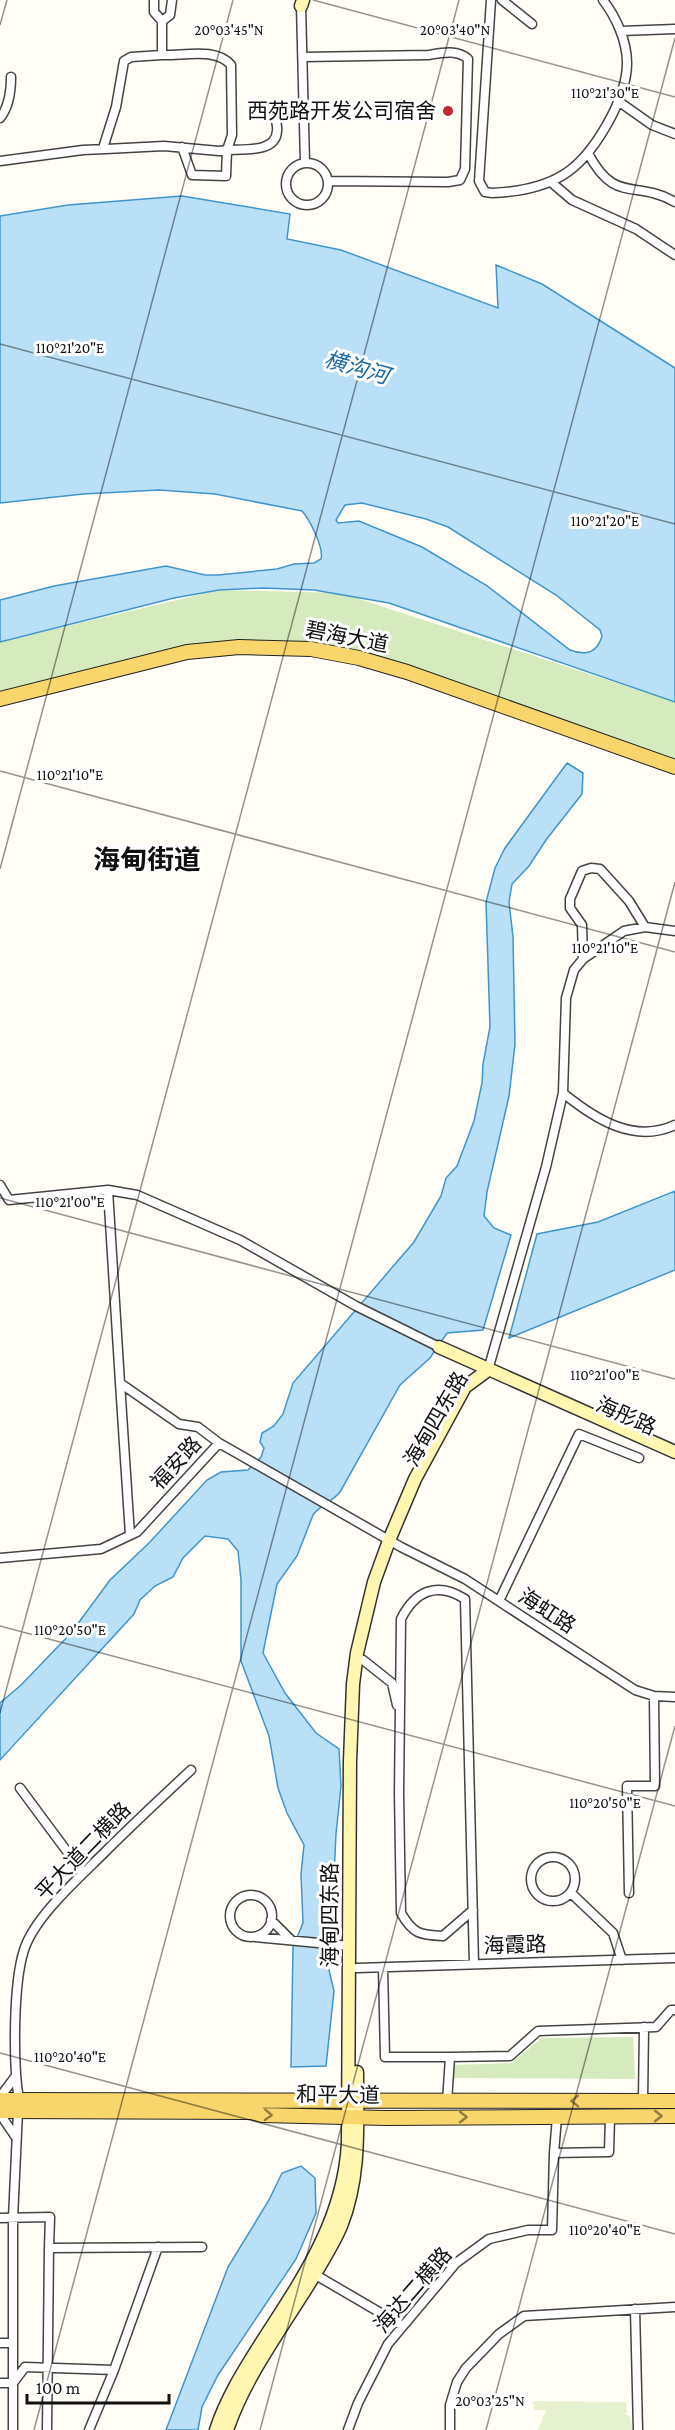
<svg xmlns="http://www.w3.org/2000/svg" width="675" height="2430" font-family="'Crimson Pro','Noto Sans SC',serif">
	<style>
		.green { fill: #d5ebbd }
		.pitch { fill: #e6f2cf }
		.water { fill: #b9e0f7; stroke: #3f96cf; stroke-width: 1.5; fill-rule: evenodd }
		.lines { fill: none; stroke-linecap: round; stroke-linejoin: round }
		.street-casing { stroke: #444; stroke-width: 11 }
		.secondary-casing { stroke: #333; stroke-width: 15 }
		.primary-casing { stroke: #222; stroke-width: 16 }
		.street { stroke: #fff; stroke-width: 8 }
		.secondary { stroke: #fff6b0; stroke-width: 12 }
		.primary { stroke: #f9d66b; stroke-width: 14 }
		.oneway { stroke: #917d42 }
		.ticks { fill: none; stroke: #111; stroke-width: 1.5; stroke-opacity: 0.45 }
		.poi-dot { fill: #c4262e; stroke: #fff; stroke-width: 2 }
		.labels { text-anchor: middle; stroke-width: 6; stroke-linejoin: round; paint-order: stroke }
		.poi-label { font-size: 21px; fill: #111; stroke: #fff; text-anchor: end }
		.street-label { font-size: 21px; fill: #111; stroke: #fff }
		.water-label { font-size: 22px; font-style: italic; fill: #1768a6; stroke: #fff }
		.district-label { font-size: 27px; font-weight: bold; fill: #111; stroke: #fff }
		.ticks-label { font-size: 15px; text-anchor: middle; fill: #111; stroke: #fff; stroke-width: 6; stroke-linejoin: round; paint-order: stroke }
	</style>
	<rect width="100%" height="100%" fill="#fffdf5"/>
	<!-- green -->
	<path class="green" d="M219,590L341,593L675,702V759L352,651L213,643L0,693V642Z
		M633,2037L635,2079L454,2078V2065L511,2063L542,2038Z"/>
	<!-- pitch -->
	<path class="pitch" d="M533,2401L626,2402L627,2413H624L630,2417L633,2430H538L546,2410H534Z"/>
	<!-- water -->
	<path class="water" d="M182,196L290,214L287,239L341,250L498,308L496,265L542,284L675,368V702L389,603L314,590L263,588L219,590L174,598L0,642V600L54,586L166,566L205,575H218L277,569L294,564L314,563L321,559C324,548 310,520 302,511L215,494L159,490L83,494L0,503V216L68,205ZM362,503L426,519L448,527L556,595L600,630L602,636C597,653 586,656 570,650L486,585L422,547L359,521L338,523L336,520L345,505Z
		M567,763L583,773L582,794L546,840L529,866L512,884L509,902L513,937L515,1044L509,1096L487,1192L484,1216L494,1228L511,1235L483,1330L447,1333L430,1358L400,1385L340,1492C332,1502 320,1505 313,1515L297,1556L277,1584L263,1653L285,1693L316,1733L339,1749L341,1786L336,1834L332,1919L324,1949L334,1991L326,2066L291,2067L293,1947L303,1923L301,1874L304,1845L287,1813L278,1788L269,1736L241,1661V1580L238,1551L228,1539L205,1536L183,1558L173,1577L155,1586L140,1600L134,1614L0,1760V1703L21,1685L71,1633L110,1580L149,1543L207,1480L221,1472L248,1470L261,1457L264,1448L260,1442L262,1433L274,1426L283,1414L293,1383L414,1242L441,1196L446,1178L457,1166L474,1121L482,1083L483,1064L490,1027L486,902L495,868L505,848Z
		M675,1191V1270L509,1338L537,1234L598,1222Z
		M301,2166L315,2178L316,2213L296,2259L218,2375L202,2407L198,2430H166L228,2267L269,2200L282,2173Z"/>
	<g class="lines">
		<defs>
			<path id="street" d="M154,0V12L162,21
				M491,0L479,181L485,192L492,193C517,192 542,188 563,175C593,157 627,99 627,63C627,41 616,17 603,0
				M502,0L532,24
				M301,6L305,163
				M621,31L675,29
				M162,55C183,56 216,47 231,65L232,135L227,150L219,151L164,146L106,149L104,145L116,107L124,61L131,57Z
				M162,55V21L170,15L172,0
				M303,57L428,55C441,53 457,49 468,59L465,169L460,180L448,182L328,181
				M618,101L652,125L675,134
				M0,118C9,107 11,91 11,77
				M182,147L192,175L226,176L227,150C243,149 276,153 277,131C278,123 274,115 268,109
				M588,153C615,205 635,179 675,202
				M0,161L83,150L106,149
				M286 184a21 21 0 1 1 42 0a21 21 0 1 1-42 0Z
				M551,182L572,200L636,229L675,255
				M583,959L582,925L570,908V899L582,871L591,868L600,869L629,901L645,927
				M563,1093C595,1119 634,1144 675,1125
				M0,1185L9,1200L108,1190L137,1195L240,1240L356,1306L439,1347
				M108,1190L120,1383L179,1424L198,1427L219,1443
				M488,1370L546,1167L563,1093L566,998L574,970L583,959L624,931L645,927L675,931
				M120,1383L130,1535
				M0,1558L101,1549L137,1532L219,1443L401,1547L465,1579L635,1690L654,1696L675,1697
				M499,1601L579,1434L639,1458
				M363,1660L392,1683L397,1705
				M20,1788L83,1873
				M531 1879a22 22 0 1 1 44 0a22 22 0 1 1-44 0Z
				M571,1893L613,1933L622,1960
				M629,1893L627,1786H655L654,1696
				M230 1916a21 21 0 1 1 42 0a21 21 0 1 1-42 0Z
				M473,1910L443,1936C420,1935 413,1934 401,1913L399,1793L401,1619C415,1591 437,1581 465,1599L474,1964
				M271,1920L291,1940
				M255,1937L350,1946
				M383,1967L385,2057H450L447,2102
				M357,1968L675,1958
				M450,2057L510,2056L538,2031L656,2027L671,2010H675
				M0,2097L15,2077
				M19,2100C13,2065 13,1984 24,1950C35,1916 80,1877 105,1852C133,1824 162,1797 191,1770
				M643,2101L644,2027
				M0,2114L15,2136
				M554,2153L557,2117
				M0,2218L50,2217L49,2248L202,2247
				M314,2274L403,2326
				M635,2309L638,2430
				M0,2343H13
				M0,2383H13L25,2367L114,2370L158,2247
				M13,2430V2218L18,2111
				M47,2430L49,2248
				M89,2430L114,2370
				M348,2430L358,2403L388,2344L456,2263L489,2239L528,2230H552L554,2153L609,2152L610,2117
				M450,2430V2405L457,2382L466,2368L499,2334L524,2316L675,2307"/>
			<path id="secondary" d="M301,6L303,0
				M439,1347L675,1452
				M216,2430C226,2399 243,2372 260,2345C301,2281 344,2221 348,2143L350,1761L353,1684L357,1653L374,1582L390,1538L415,1479L465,1387L488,1370
				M227,2430C246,2374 285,2324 315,2274C324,2258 334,2243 341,2226C361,2176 357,2124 357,2072"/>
			<path id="primary" d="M0,699L187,652L239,647L311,649L359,658L407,672L675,767
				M0,2100L675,2101
				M0,2111L251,2112L262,2115L386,2118L675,2116"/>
		</defs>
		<!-- street casing -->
		<use href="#street" class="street-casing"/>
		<!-- secondary casing -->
		<use href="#secondary" class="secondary-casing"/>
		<!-- primary casing -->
		<use href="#primary" class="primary-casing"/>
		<!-- street -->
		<use href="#street" class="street"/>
		<!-- secondary -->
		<use href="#secondary" class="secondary"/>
		<!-- primary -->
		<use href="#primary" class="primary"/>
	</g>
	<!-- one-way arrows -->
	<defs><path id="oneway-chevron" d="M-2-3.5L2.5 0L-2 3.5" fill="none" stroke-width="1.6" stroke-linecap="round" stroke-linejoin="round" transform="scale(1.5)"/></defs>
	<g class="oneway">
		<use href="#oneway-chevron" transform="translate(575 2101) rotate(179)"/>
		<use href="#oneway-chevron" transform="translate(268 2115) rotate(3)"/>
		<use href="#oneway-chevron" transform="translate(658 2116)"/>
		<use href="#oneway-chevron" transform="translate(463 2117)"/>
	</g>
	<!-- ticks -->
	<path class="ticks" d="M313,0L675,97M0,25L7,0M0,344L675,524M0,771L675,952M0,869L233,0M0,1198L675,1379M0,1626L675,1806M0,1713L459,0M0,2053L675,2234M34,2430L675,38M260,2430L675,882M486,2430L675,1726"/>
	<!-- markers -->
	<circle class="poi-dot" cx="448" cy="111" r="6"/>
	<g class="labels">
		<!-- poi labels -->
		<g class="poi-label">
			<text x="436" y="118">西苑路开发公司宿舍</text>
		</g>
		<!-- street labels -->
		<g class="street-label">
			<text transform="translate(347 637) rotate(11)" y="7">碧海大道</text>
			<text transform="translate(626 1416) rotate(24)" y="7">海彤路</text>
			<text transform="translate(436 1419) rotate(-60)" y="7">海甸四东路</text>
			<text transform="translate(176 1463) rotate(-47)" y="7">福安路</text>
			<text transform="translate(547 1611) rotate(33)" y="7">海虹路</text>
			<text transform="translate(83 1851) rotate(-46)" y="7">平大道二横路</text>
			<text transform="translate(330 1915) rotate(-90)" y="7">海甸四东路</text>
			<text transform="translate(515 1945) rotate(-2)" y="7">海霞路</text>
			<text transform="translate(338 2095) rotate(1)" y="7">和平大道</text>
			<text transform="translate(413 2290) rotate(-49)" y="7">海达二横路</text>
		</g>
		<!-- water labels -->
		<g class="water-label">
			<text transform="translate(357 367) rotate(16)" y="8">横沟河</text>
		</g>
		<!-- district labels -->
		<g class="district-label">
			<text x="147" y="869">海甸街道</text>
		</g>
	</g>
	<g class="ticks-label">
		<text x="229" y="35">20°03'45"N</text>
		<text x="455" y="35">20°03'40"N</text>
		<text x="605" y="98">110°21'30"E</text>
		<text x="70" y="353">110°21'20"E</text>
		<text x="605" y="526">110°21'20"E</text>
		<text x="70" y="780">110°21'10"E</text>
		<text x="605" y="953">110°21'10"E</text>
		<text x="70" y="1207">110°21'00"E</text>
		<text x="605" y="1380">110°21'00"E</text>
		<text x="70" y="1635">110°20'50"E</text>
		<text x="605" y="1808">110°20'50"E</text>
		<text x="70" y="2062">110°20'40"E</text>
		<text x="605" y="2235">110°20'40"E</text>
		<text x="490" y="2406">20°03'25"N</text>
	</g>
	<!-- scale -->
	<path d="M27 2394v9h142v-9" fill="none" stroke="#111111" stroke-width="3"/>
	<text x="36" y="2394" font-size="18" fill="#111111" stroke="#ffffff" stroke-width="4.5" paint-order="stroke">100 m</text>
</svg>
